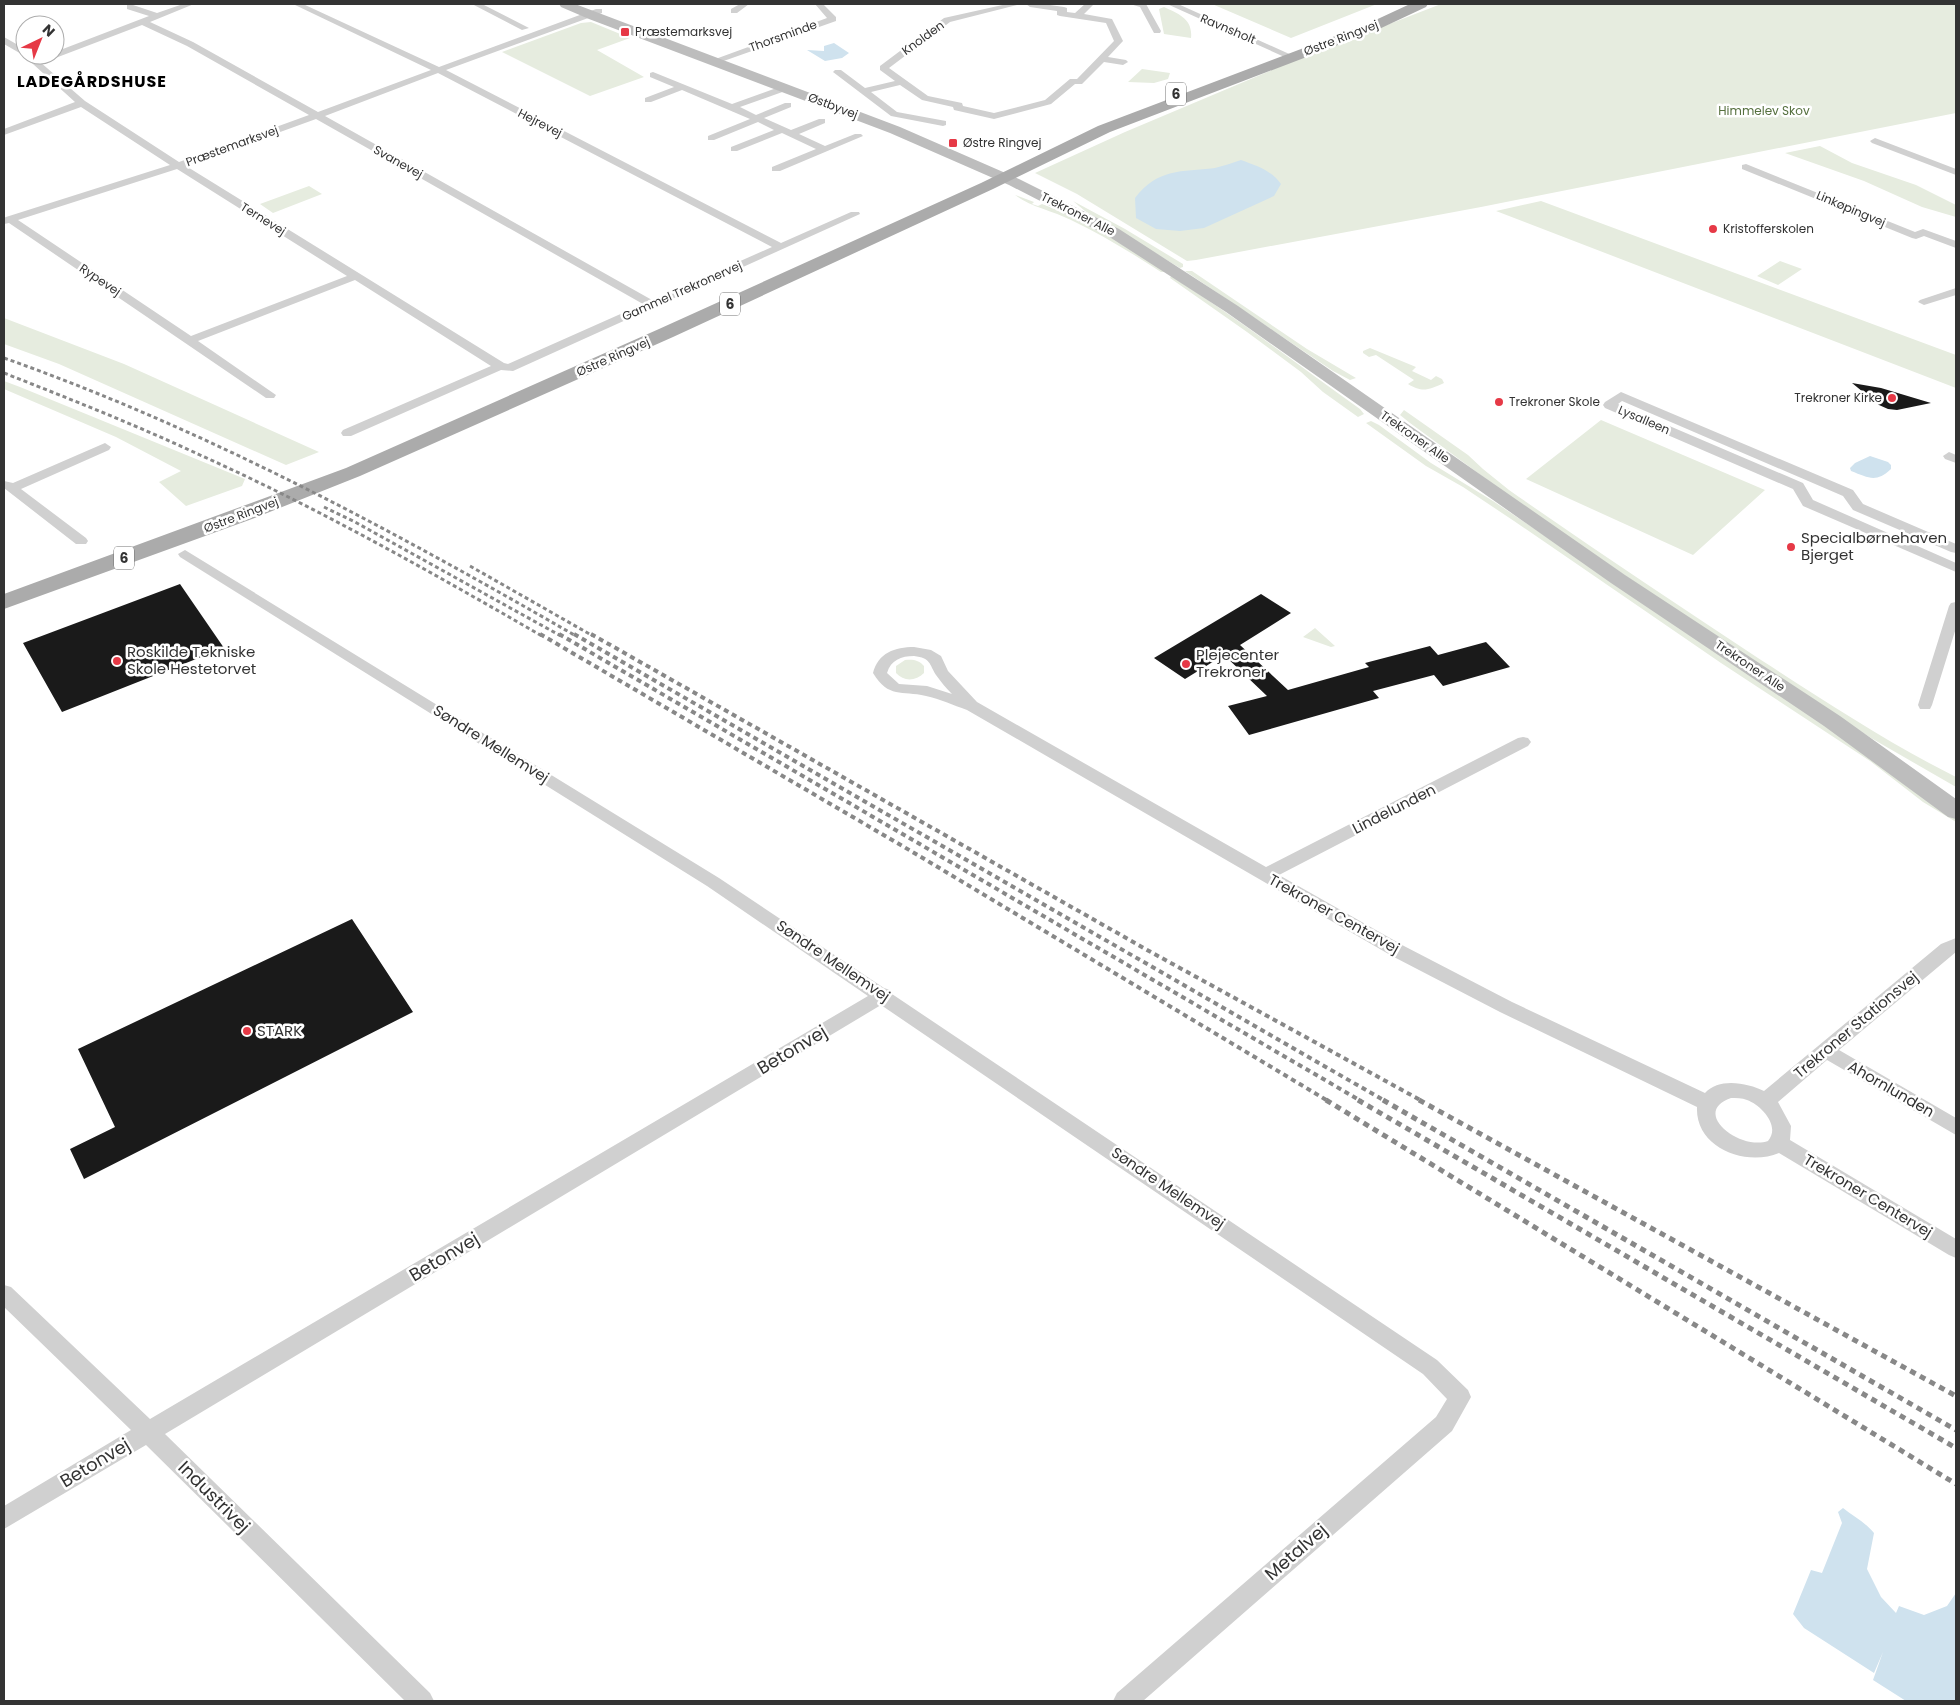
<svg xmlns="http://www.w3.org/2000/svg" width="1960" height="1705" font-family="Poppins,sans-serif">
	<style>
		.green { fill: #e6ecdf }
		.water { fill: #cfe2ee }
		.building { fill: #1a1a1a }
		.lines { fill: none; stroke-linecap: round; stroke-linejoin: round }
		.street { fill: #d0d0d0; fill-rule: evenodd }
		.secondary { fill: #bdbdbd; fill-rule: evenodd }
		.primary { fill: #ababab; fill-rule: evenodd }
		.rail-far2 { stroke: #888; stroke-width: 3; stroke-dasharray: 4 3; stroke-linecap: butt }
		.rail-far1 { stroke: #888; stroke-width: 4; stroke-dasharray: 5 4; stroke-linecap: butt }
		.rail { stroke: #888; stroke-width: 5; stroke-dasharray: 6 5; stroke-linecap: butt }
		.poi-dot { fill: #e63946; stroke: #fff; stroke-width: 2 }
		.labels { text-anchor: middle; stroke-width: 5; stroke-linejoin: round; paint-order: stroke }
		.far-street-label { font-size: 12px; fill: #333; stroke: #fff }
		.far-poi-label { font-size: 12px; fill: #333; stroke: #fff; text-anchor: start }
		.far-park-label { font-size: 12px; fill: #56703f; stroke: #fff }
		.shield { fill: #fff; stroke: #707070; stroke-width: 1 }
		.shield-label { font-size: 14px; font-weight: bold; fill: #333 }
		.poi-label { font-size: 15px; fill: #333; stroke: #fff; text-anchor: start }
		.street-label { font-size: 15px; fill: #333; stroke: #fff }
		.far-district-label { font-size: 16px; font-weight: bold; letter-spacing: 1px; fill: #000; stroke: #fff }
		.near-street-label { font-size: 18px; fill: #333; stroke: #fff }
	</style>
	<rect width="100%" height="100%" fill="#fff"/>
	<!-- green -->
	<path class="green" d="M1212,4H1377L1291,38Z
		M1441,4H1956V113L1481,207L1196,260L1187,261L1077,194L1035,173L1125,132L1291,62Z
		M1164,7C1179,14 1193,19 1191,38L1164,34L1159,9Z
		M591,22L630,38L597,50L644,77L590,96L502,52L581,23Z
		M1142,69L1170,73L1168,79L1154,83L1128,82Z
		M1820,146L1852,163L1916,185L1956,205V217L1922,207L1864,181L1785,153Z
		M309,186L322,194L273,213L260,204Z
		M1015,195L1034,202L1032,204L1038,206L1042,204C1088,221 1127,246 1166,272H1161C1132,253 1102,235 1071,220C1053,211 1031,207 1015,195Z
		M1073,201L1125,229L1183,264V267L1180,268L1085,211Z
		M1541,201L1956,355V388L1496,211Z
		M1780,261L1802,269L1778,285L1757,276Z
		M1185,271H1192L1307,349L1356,378L1350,380L1333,371Z
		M1171,276C1236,317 1297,364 1360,409L1364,414L1358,417L1323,392L1301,372L1247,332L1170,278Z
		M4,318L124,364L319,452L286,465L59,364L4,344Z
		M1370,348L1416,367L1412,371L1431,380L1436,376L1442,379L1444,383C1428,390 1423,393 1408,384L1414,380L1376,355L1369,357L1363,353V351Z
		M4,381L20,387L245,479L242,486L186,506L159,482L181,471L116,437L4,389Z
		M1404,410L1468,455L1483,469L1509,490C1592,548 1676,604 1761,660C1825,701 1888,743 1956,777V787L1871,738L1645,589L1516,501L1410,423L1400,415Z
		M1601,420L1765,490L1693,555L1526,479Z
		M1371,421L1379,425L1431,463L1493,501L1914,784L1956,816V822L1923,802L1870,761L1721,663L1514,521L1463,487L1426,466L1366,423Z
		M1315,628L1335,646L1331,647L1303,637Z
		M905,660C913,659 919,660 924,666V673C916,681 904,682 896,673V666Z"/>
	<!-- water -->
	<path class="water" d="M834,43L849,53L842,58L825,61L807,50L824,51V46Z
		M1241,160C1257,166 1271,170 1281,184L1274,196L1204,228L1180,231L1156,229L1136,218L1135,198C1158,168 1181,172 1215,168C1223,166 1232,163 1241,160Z
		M1870,456L1888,462L1891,465V469C1876,483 1869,478 1851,471L1850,468L1855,463Z
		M1843,1508C1854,1517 1865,1522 1874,1533L1867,1569L1881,1597L1896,1613L1899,1606L1924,1615L1947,1606L1956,1593V1701H1906L1873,1680L1883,1652L1874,1673L1804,1628L1793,1614L1811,1570L1822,1573L1842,1523L1838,1512Z"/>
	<!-- building -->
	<path class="building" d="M1852,383L1881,388L1931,403L1897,410L1888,409L1879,405Z
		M180,584L224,648L62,712L23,643Z
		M1261,594L1291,613L1240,645L1288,690L1369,667L1365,663L1430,646L1438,655L1486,642L1510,667L1443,686L1434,675L1373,691L1379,698L1249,735L1228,706L1267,696L1224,655L1185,679L1154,658Z
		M352,919L413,1012L84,1179L70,1149L115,1127L78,1049Z"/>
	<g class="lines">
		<!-- street -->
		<path class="street" d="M183,4H194L150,22L193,42L318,112L431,70L293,4H303L439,67L596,9H602V13L446,70L781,243L851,212H859L860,214L513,371L501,370L351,436H343L341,433L343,430L491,366L355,280L198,341L276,395L274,398H266L9,223L4,224V218L6,217L170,165L81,107L4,135V129L75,102L23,55L4,44V37L25,49V55H32L85,101L179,162L309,115L187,46L142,25L58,57L55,58L51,55H55V52L149,16L127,9V5H133L157,13ZM438,73L772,247L652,300L325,116ZM316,119L643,304L508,364L504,363L186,166ZM177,169L347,276L191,336L18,220Z
			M472,4H482L529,28L522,30Z
			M740,4H749L737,13H731V9Z
			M815,4H823L836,17V21L718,63L715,64L710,61L827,18Z
			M1007,4H1021L950,22L889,68L928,96L962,103L963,106L994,113L1045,100L1070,79H1077L1114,41L1106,23L1060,16L1057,15V11L1030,7L1026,4H1043L1064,7L1067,8V12L1075,13L1085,4H1094L1084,14L1112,19L1123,41L1108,57L1126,60L1128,62L1123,65L1104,62L1082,84H1075L1051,104L994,119L954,110L953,107L922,100L900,85L871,92L897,112L946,121V125L943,126L891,116L833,72L835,70H841L865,88L895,81L880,70V66L944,18Z
			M1130,4H1146L1161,31L1160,33H1154L1140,7Z
			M1167,4H1178L1296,57L1295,59H1289Z
			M653,72L732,104L782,86H788V90L740,107L756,115L785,103H791V107L764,118L791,130L819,119H825V123L799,134L825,146L855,134H861L863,136L780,171H772V167L816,149L782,133L737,151H731V147L774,130L758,122L714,140H708V136L750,119L682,90L651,102H645V98L674,87L650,77V73Z
			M1875,138L1956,169V175L1872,143L1870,141Z
			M1746,164L1915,232L1923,229L1956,241V248L1924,236L1916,239L1912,238L1742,169V165Z
			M1956,288V295L1924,305L1918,302L1920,300Z
			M1621,392L1853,490L1863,504L1956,544V553L1951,552L1853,510L1843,496L1622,401L1618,404L1803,483L1813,500L1956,563V572L1803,506L1793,489L1605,408L1603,405L1605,402Z
			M105,443L111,447L109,450L21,489L86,538L88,541L86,544H76L4,488V481L13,483Z
			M1949,452L1956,455V463L1945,459L1943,456Z
			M185,550L719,878L884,988L890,990L892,994L1437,1360L1468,1390L1471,1397L1452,1431L1143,1701H1113L1117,1693L1436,1417L1447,1399L1423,1374L881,1005L165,1434L430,1693L434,1701H405L146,1445L4,1529V1506L131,1430L4,1307V1285L11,1287L150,1419L868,996L707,886L180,557L178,554Z
			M1956,602V628L1932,705L1930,709H1920L1918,705L1949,606L1951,603Z
			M914,647L931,650L941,656L948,671L977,702L1266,867L1518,738L1523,737L1528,738L1531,742L1528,746L1279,875L1404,946L1512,1002L1705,1093C1719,1077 1748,1083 1764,1091L1941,944L1956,938V952L1839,1050L1956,1118V1135L1827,1060L1778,1102L1791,1126L1790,1140L1956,1239V1258L1949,1255L1779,1153C1746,1167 1695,1148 1697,1107L1500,1012L1392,956L967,710C953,705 940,699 926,696C901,690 889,699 873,673C878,653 895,647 914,647ZM914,656C931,658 929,664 936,675C941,682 946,688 952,694L927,686L899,684L887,673C891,660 901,656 914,656ZM1731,1098C1736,1098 1742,1098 1747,1100C1761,1105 1781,1126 1768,1141C1740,1151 1690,1112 1731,1098Z"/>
		<!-- secondary -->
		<path class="secondary" d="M559,4H575L900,127L1019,179L1119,229L1238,306L1625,575L1840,716L1956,799V819L1948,817L1824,726L1611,583L1226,312L1108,236L1009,185L890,133L589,19L561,7Z"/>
		<!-- primary -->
		<path class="primary" d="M1410,4H1428L1426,7L1377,30L1110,132L993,189L673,337L360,476L252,519L4,609V594L346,468L659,329L981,183L1098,126L1367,24Z"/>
		<!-- rail-far2 -->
		<path class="rail-far2" d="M4,358C205,429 392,530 576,636
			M4,373C70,399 136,425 200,455C318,508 431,572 542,636
			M324,507L355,522L561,636
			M470,566L593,636"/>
		<!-- rail-far1 -->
		<path class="rail-far1" d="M540,634L916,854L1328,1101
			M559,634L1361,1101
			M574,634L1385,1101
			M591,634L1149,951L1422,1101"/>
		<!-- rail -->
		<path class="rail" d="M1326,1100L1956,1484
			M1358,1100L1956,1448
			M1383,1100L1956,1430
			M1419,1100L1956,1396"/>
	</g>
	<!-- markers -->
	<g class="poi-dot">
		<rect x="620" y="27" width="10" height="10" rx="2.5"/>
		<rect x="948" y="138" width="10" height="10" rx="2.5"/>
		<circle cx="1713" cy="229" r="5"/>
		<circle cx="1892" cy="398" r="5"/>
		<circle cx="1499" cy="402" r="5"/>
		<circle cx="1791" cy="547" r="5"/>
		<circle cx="117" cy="661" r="5"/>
		<circle cx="1186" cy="664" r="5"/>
		<circle cx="247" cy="1031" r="5"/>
	</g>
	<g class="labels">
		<!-- far-street labels -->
		<g class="far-street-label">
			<text transform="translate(1228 29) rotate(23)" y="4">Ravnsholt</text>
			<text transform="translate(783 36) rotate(-20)" y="4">Thorsminde</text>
			<text transform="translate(923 38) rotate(-36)" y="4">Knolden</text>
			<text transform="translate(1341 38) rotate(-21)" y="4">Østre Ringvej</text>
			<text transform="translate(833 106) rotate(21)" y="4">Østbyvej</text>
			<text transform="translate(540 123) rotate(27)" y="4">Hejrevej</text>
			<text transform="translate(232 146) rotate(-20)" y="4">Præstemarksvej</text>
			<text transform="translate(398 162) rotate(29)" y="4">Svanevej</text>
			<text transform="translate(1851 209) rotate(23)" y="4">Linkøpingvej</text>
			<text transform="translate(1078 214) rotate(27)" y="4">Trekroner Alle</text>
			<text transform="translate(263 219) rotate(32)" y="4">Ternevej</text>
			<text transform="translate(100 280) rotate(34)" y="4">Rypevej</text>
			<text transform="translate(682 291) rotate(-24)" y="4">Gammel Trekronervej</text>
			<text transform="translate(613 357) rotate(-24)" y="4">Østre Ringvej</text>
			<text transform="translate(1644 420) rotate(23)" y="4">Lysalleen</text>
			<text transform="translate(1415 437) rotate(35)" y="4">Trekroner Alle</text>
			<text transform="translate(241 515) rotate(-21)" y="4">Østre Ringvej</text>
			<text transform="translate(1750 666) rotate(34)" y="4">Trekroner Alle</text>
		</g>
		<!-- far-poi labels -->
		<g class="far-poi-label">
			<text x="635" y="36">Præstemarksvej</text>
			<text x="963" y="147">Østre Ringvej</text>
			<text x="1723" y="233">Kristofferskolen</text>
			<text x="1882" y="402" text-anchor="end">Trekroner Kirke</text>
			<text x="1509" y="406">Trekroner Skole</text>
		</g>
		<!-- far-park labels -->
		<g class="far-park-label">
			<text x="1764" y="115">Himmelev Skov</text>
		</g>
		<!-- shield labels -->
		<g class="shield">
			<rect x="1166" y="82.5" width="20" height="23" rx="4"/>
			<rect x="720" y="292.5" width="20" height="23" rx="4"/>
			<rect x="114" y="546.5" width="20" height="23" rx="4"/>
		</g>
		<g class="shield-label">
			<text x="1176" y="99">6</text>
			<text x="730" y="309">6</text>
			<text x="124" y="563">6</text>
		</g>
		<!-- poi labels -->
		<g class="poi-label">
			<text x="1801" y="543">Specialbørnehaven<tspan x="1801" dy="17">Bjerget</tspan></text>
			<text x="127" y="657">Roskilde Tekniske<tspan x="127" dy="17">Skole Hestetorvet</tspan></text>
			<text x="1196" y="660">Plejecenter<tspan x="1196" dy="17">Trekroner</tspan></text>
			<text x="257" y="1036">STARK</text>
		</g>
		<!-- street labels -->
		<g class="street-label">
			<text transform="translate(491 744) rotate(32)" y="5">Søndre Mellemvej</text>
			<text transform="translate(1394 809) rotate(-27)" y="5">Lindelunden</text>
			<text transform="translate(1334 914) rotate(29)" y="5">Trekroner Centervej</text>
			<text transform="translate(833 961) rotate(34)" y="5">Søndre Mellemvej</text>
			<text transform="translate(1856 1025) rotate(-40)" y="5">Trekroner Stationsvej</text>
			<text transform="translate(1891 1089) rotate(30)" y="5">Ahornlunden</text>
			<text transform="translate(1168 1188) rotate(34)" y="5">Søndre Mellemvej</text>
			<text transform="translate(1868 1196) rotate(31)" y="5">Trekroner Centervej</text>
		</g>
		<!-- far-district labels -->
		<g class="far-district-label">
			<text x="92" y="87">LADEGÅRDSHUSE</text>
		</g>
		<!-- near-street labels -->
		<g class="near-street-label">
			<text transform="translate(792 1050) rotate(-31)" y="6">Betonvej</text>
			<text transform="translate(444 1257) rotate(-31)" y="6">Betonvej</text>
			<text transform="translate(95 1463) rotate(-31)" y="6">Betonvej</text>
			<text transform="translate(214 1497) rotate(45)" y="6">Industrivej</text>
			<text transform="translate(1296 1552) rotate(-41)" y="6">Metalvej</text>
		</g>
	</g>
	<!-- border -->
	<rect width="1960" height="1705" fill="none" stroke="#333333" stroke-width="10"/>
	<!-- north arrow -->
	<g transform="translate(40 40) rotate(43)"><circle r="24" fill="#ffffff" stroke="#adadad"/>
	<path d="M0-4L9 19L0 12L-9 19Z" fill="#e63946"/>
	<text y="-8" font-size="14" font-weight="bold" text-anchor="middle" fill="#333333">N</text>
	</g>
</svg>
